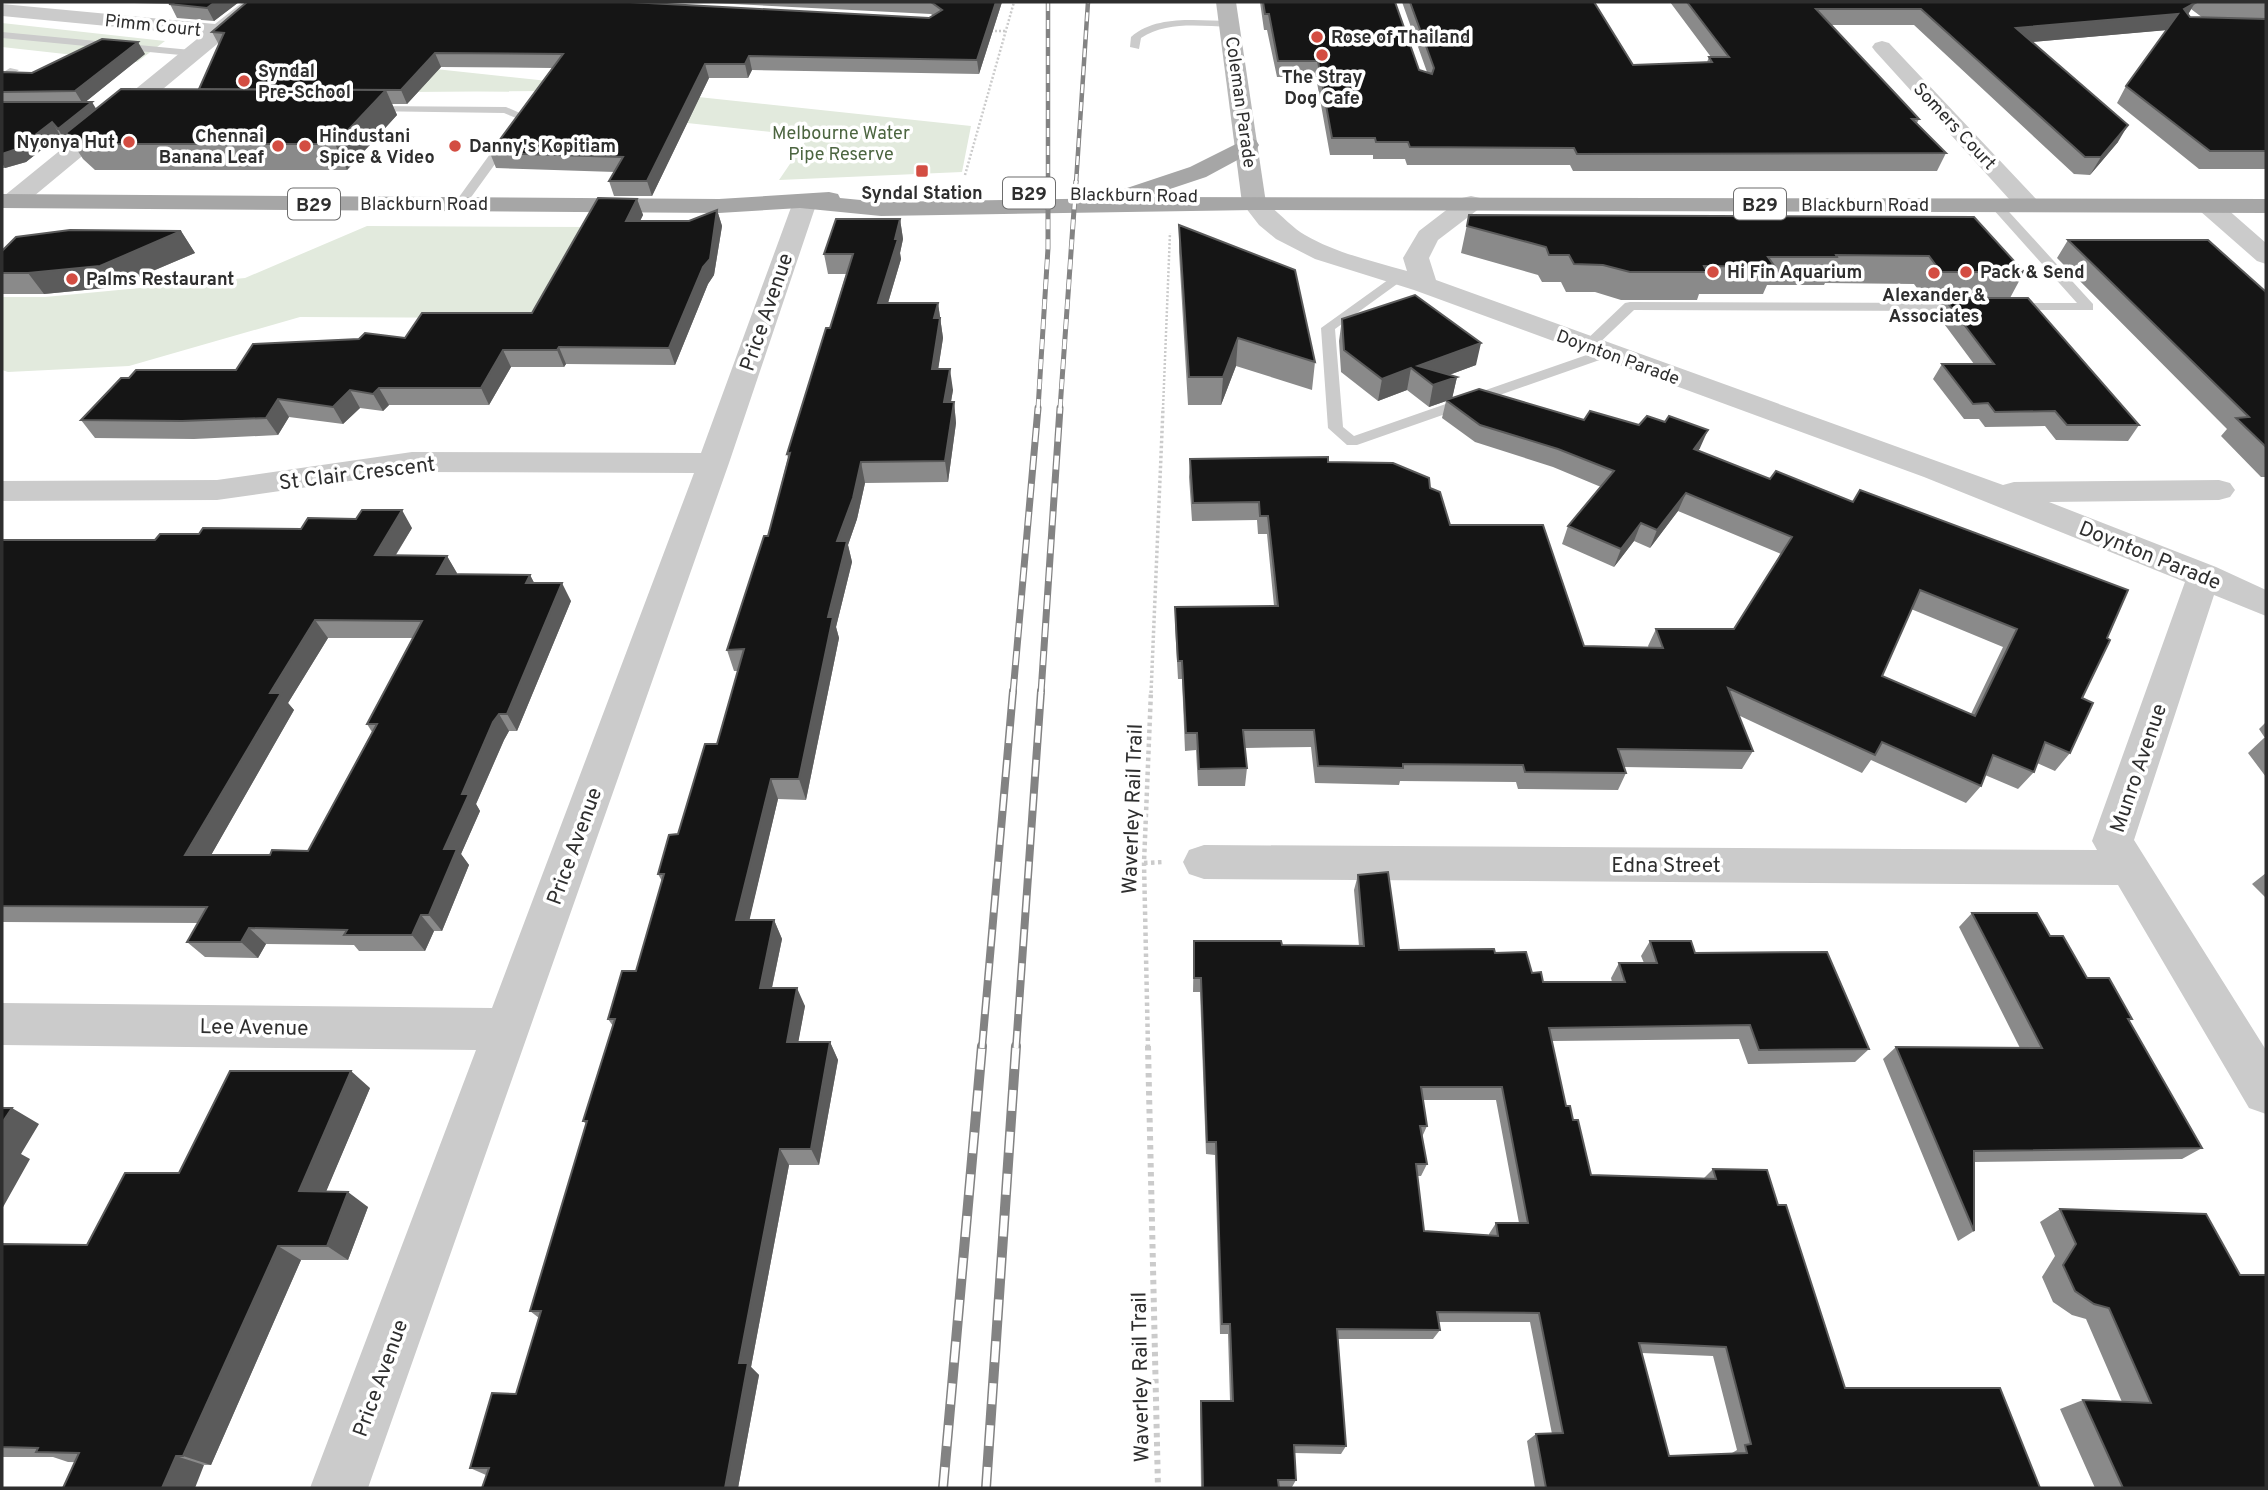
<svg xmlns="http://www.w3.org/2000/svg" width="2268" height="1490" font-family="Overpass,sans-serif">
	<style>
		.green { fill: #e2eadd }
		.lines { fill: none; stroke-linecap: round; stroke-linejoin: round }
		.path-far3 { stroke: #cbcbcb; stroke-width: 2.5; stroke-dasharray: 2 2; stroke-linecap: butt }
		.path-far2 { stroke: #cbcbcb; stroke-width: 3.5; stroke-dasharray: 2.5 2.5; stroke-linecap: butt }
		.path-far1 { stroke: #cbcbcb; stroke-width: 4.5; stroke-dasharray: 3.5 3.5; stroke-linecap: butt }
		.path { stroke: #cbcbcb; stroke-width: 6; stroke-dasharray: 4.5 4.5; stroke-linecap: butt }
		.lane { fill: #cbcbcb; fill-rule: evenodd }
		.street { fill: #cbcbcb; fill-rule: evenodd }
		.secondary { fill: #b8b8b8; fill-rule: evenodd }
		.primary { fill: #a6a6a6; fill-rule: evenodd }
		.rail-far4-casing { stroke: #838383; stroke-width: 4.5 }
		.rail-far3-casing { stroke: #838383; stroke-width: 5 }
		.rail-far2-casing { stroke: #838383; stroke-width: 7 }
		.rail-far1-casing { stroke: #838383; stroke-width: 8 }
		.rail-casing { stroke: #838383; stroke-width: 10 }
		.rail-far4 { stroke: #fff; stroke-width: 2.5; stroke-dasharray: 9; stroke-linecap: butt }
		.rail-far3 { stroke: #fff; stroke-width: 3.5; stroke-dasharray: 10; stroke-linecap: butt }
		.rail-far2 { stroke: #fff; stroke-width: 4.5; stroke-dasharray: 14; stroke-linecap: butt }
		.rail-far1 { stroke: #fff; stroke-width: 5; stroke-dasharray: 17; stroke-linecap: butt }
		.rail { stroke: #fff; stroke-width: 7; stroke-dasharray: 21; stroke-linecap: butt }
		.wall { fill: #8a8a8a; fill-rule: evenodd }
		.shaded-wall { fill: #5b5b5b }
		.building { fill: #151515; stroke: #5b5b5b; stroke-width: 2; fill-rule: evenodd }
		.poi-dot { fill: #d34d42; stroke: #fff; stroke-width: 2.5 }
		.labels { text-anchor: middle; stroke-width: 7; stroke-linejoin: round; paint-order: stroke }
		.far-street-label { font-size: 18px; fill: #2e2e2e; stroke: #fff }
		.far-poi-label { font-size: 18px; font-weight: bold; fill: #2e2e2e; stroke: #fff; text-anchor: start }
		.far-park-label { font-size: 18px; fill: #4c6540; stroke: #fff }
		.shield { fill: #fff; stroke: #6d6d6d; stroke-width: 2 }
		.shield-label { font-size: 19px; font-weight: bold; fill: #2e2e2e }
		.street-label { font-size: 21px; fill: #2e2e2e; stroke: #fff }
	</style>
	<rect width="100%" height="100%" fill="#fff"/>
	<!-- green -->
	<path class="green" d="M2,23L165,41L137,62L2,47Z
		M398,65L971,126L962,172L779,180L809,136L538,107L547,91L410,92Z
		M367,226L591,227L540,318L300,317L129,366L8,372L2,370V297H45L245,278Z"/>
	<g class="lines">
		<!-- path-far3 -->
		<path class="path-far3" d="M987,31H1006
			M965,175L1014,2
			M1163,409L1170,233"/>
		<!-- path-far2 -->
		<path class="path-far2" d="M1151,693L1163,408"/>
		<!-- path-far1 -->
		<path class="path-far1" d="M1144,863L1164,862
			M1148,1048L1144,863L1151,691"/>
		<!-- path -->
		<path class="path" d="M1148,1046L1158,1488"/>
		<!-- lane -->
		<path class="lane" d="M1193,20L1230,21L1235,24L1230,27C1200,26 1167,21 1141,38L1139,49L1130,47L1131,37C1148,22 1171,20 1193,20Z
			M2,32L191,50L196,53L191,56L2,38Z
			M10,68L19,70L2,81V73Z
			M370,106L506,107L529,117L464,207L460,208L454,204L516,118L504,113L366,111L365,109Z
			M1996,201L2000,202L2093,304V310H2007L2005,307L2012,303H2077L1992,208V202Z
			M1399,272L1406,276L1404,279L1335,329L1343,427L1354,436L1601,350L1606,349L1613,353L1611,356L1357,445H1347L1328,428L1321,328Z
			M1630,302L1965,303L1972,307L1965,311L1634,310L1593,349H1583V343L1625,303Z"/>
		<!-- street -->
		<path class="street" d="M243,2H264L228,35L22,206L13,208L4,206L2,200L4,196L202,35L2,16V4L215,24Z
			M1882,41L1889,43L2037,200L2040,205L2037,210L2028,212L2019,210L1875,51L1872,47L1875,43Z
			M805,195L814,197L817,202L729,463L368,1488H310L476,1050L2,1045V1003L492,1008L694,473L412,472L217,500L2,501V481L217,480L412,452L701,453L793,202L796,197Z
			M1254,196C1267,199 1289,226 1305,235C1336,253 1372,261 1407,271L1403,258L1419,231L1462,198L1471,196L1480,198L1483,203L1480,208L1438,240L1429,258L1436,280L2003,485L2014,482L2219,480L2230,483L2235,490L2230,497L2219,500L2049,502L2216,567L2266,590V616L2214,595L2134,840L2266,1050V1114L2249,1108L2118,885L1204,879L1189,874L1183,862L1189,850L1204,845L2097,850L2092,841L2185,582L1924,477L1414,290L1315,259L1276,239L1259,225L1242,203L1245,198Z
			M2209,199L2218,201L2266,243V264L2257,261L2200,211L2197,206L2200,201Z"/>
		<!-- secondary -->
		<path class="secondary" d="M1216,2H1236L1266,203L1263,208L1254,210L1245,208L1242,203Z"/>
		<!-- primary -->
		<path class="primary" d="M1248,138L1256,140L1259,145L1256,150L1206,177L1146,197L2266,199V213L1254,210L881,216L800,208L719,213L2,208V194L719,199L829,192L838,194L840,198L881,202L1124,198L1121,194L1124,189L1190,167Z"/>
		<defs>
			<path id="rail-far4" d="M1048,2V183
				M1076,183L1088,2"/>
			<path id="rail-far3" d="M1038,409L1048,248V181
				M1060,409L1076,181"/>
			<path id="rail-far2" d="M1013,693L1038,408
				M1041,693L1060,408"/>
			<path id="rail-far1" d="M982,1048L1013,691
				M1016,1048L1041,691"/>
			<path id="rail" d="M943,1488L982,1046
				M986,1488L1016,1046"/>
		</defs>
		<!-- rail-far4 casing -->
		<use href="#rail-far4" class="rail-far4-casing"/>
		<!-- rail-far3 casing -->
		<use href="#rail-far3" class="rail-far3-casing"/>
		<!-- rail-far2 casing -->
		<use href="#rail-far2" class="rail-far2-casing"/>
		<!-- rail-far1 casing -->
		<use href="#rail-far1" class="rail-far1-casing"/>
		<!-- rail casing -->
		<use href="#rail" class="rail-casing"/>
		<!-- rail-far4 -->
		<use href="#rail-far4" class="rail-far4"/>
		<!-- rail-far3 -->
		<use href="#rail-far3" class="rail-far3"/>
		<!-- rail-far2 -->
		<use href="#rail-far2" class="rail-far2"/>
		<!-- rail-far1 -->
		<use href="#rail-far1" class="rail-far1"/>
		<!-- rail -->
		<use href="#rail" class="rail"/>
	</g>
	<!-- wall -->
	<path class="wall" d="M134,2H239L214,21L177,18L170,4L134,3Z
		M692,2H1002L979,74L752,70L748,78H709L652,196H614L609,181L615,172L496,168L490,153L552,68L441,67L407,104H392L397,115L347,170H95L83,159L70,139L66,142L60,135L26,162L5,168H2V72L32,73L145,54L85,102L96,109L199,90L219,45L212,32L929,18L933,16L931,14Z
		M1260,2H1395L1419,70L1427,72L1402,2H1594L1633,65L1707,62L1709,57H1711L1670,2H2266V169H2199L2117,103L2126,86L2166,30L2032,42L2118,142L2090,175L2074,174L1914,25H1831L1919,119L1917,123L1946,153L1937,171H1573L1570,165H1407L1405,159H1373V155H1330L1316,77H1277L1267,30H1264ZM2191,9L2203,18L2190,17L2188,15Z
		M637,199L643,215L640,221H689L717,210L722,226L714,275L708,284L675,365L566,364L564,367H511L489,405H389L383,411L360,408L343,424L289,417L278,435L194,439L95,438L81,420L129,378L236,370L532,313Z
		M1469,215L1974,217L2024,272L2010,298L2139,425L2128,441L2056,440L2045,426L1985,427L1979,419H1964L1933,379L1942,364H1974L1936,313L1943,300H1926L1914,284L1825,283L1824,285H1767L1763,294H1699L1697,300H1621L1595,292H1566L1561,282H1542L1538,275L1461,253Z
		M900,219L903,239L900,253L901,259L888,303H938L943,338L938,369L953,390L951,402H954L956,423L948,482L865,483L857,519L848,545L852,562L836,627L839,638L806,800L778,799L749,920H774L782,939L772,988L805,1006L798,1042H830L838,1060L819,1165H789L751,1367L759,1375L738,1488H482L486,1475L470,1468L516,1394L539,1318L530,1311L586,1124L583,1121L613,1026L608,1019L636,971L662,881L658,874L678,834L717,744L738,671H734L727,650L768,536L788,458L787,454L830,328L846,274H828L824,254Z
		M1179,225L1315,362L1312,390L1236,366L1221,405H1188L1179,252Z
		M181,231L195,253L115,287L44,294H2V251Z
		M2068,240L2266,292V477H2261L2221,436L2227,429L2057,258Z
		M1342,319L1476,365L1449,375L1457,377L1452,398L1584,420L1700,448L1698,451L1770,479L1853,502L2128,590L2082,698L2070,753L2055,771L2037,763L2034,772L2018,789L1985,775L1981,786L1966,803L1871,760L1862,773L1738,715L1753,751L1742,769L1624,767L1626,773L1618,790L1518,789L1516,782L1400,781L1399,785L1315,783L1311,747L1245,748L1247,768L1245,786H1198L1196,750L1185,751L1182,679H1178L1175,625V607L1274,606L1267,534H1258L1257,520L1192,521L1189,477L1190,459L1328,462L1430,488L1450,525L1584,646L1649,648L1648,646L1656,629H1734L1781,554L1678,511L1650,548L1634,541L1614,567L1562,544L1568,526L1601,487L1553,467L1475,442L1442,418L1446,401L1429,407L1407,390L1378,401L1341,372L1339,341ZM1911,609L2003,647L1971,714L1882,676Z
		M412,528L396,555L447,556L457,574L530,575L534,583L571,601L517,731H509L504,740L476,804L480,811L461,854L469,865L442,931H434L425,951H359L354,945L266,944L258,958L205,957L187,942L198,923L2,922V540H155L199,534L301,529ZM328,638H413L367,724L372,732L308,851L270,855H211L294,710L288,703Z
		M2266,722V777L2248,753L2264,738H2265L2259,729Z
		M2266,873V898L2252,884Z
		M1358,875L1399,950L1495,953L1532,973L1543,982H1612L1611,978L1619,963H1644L1641,956L1650,941L1695,953L1869,1049L1855,1062L1748,1064L1739,1039L1552,1041L1566,1106L1573,1120L1591,1175L1704,1178L1713,1169L1778,1205L1845,1388L2040,1488H1535L1527,1441L1536,1434H1552L1530,1322H1438L1440,1330L1433,1339H1338L1346,1446L1341,1454L1294,1453L1296,1480L1292,1487H1278L1279,1488H1201L1200,1409L1201,1401H1230L1228,1334H1220L1215,1155L1206,1154L1200,992H1193L1194,941L1282,945L1359,946L1354,890ZM1423,1100H1496L1519,1223H1496L1489,1234V1235L1424,1231L1417,1176H1421L1427,1164L1422,1137L1427,1126ZM1642,1353L1713,1356L1737,1450L1732,1453L1669,1456Z
		M1972,913L2050,936L2087,978L2132,1019L2129,1021L2202,1148L2182,1159L1974,1162V1231L1958,1241L1883,1059L1896,1047L2020,1048L1959,927Z
		M370,1088L326,1191L368,1207L348,1260H301L211,1465L68,1462L53,1457H2V1244L87,1245L179,1173Z
		M2060,1209L2266,1488H2095L2060,1409L2083,1400L2122,1402L2086,1319L2072,1315L2053,1302L2042,1277L2055,1256L2040,1222Z"/>
	<!-- shaded-wall -->
	<path class="shaded-wall" d="M215,2H239L214,21L207,8Z
		M996,2H1002L979,74L977,60Z
		M2195,3L2185,19L2184,9Z
		M2178,14L2168,30L2008,44L2016,28Z
		M138,42L145,54L83,104L75,91Z
		M435,53L441,67L407,104L401,90Z
		M749,56L752,70L748,78L745,64Z
		M705,64L709,78L652,196L647,181Z
		M386,90L397,115L347,170L335,144Z
		M92,102L100,115L66,133L70,139L66,142L58,129Z
		M52,122L60,135L26,162L5,168L2,163V154Z
		M2128,125L2118,142L2090,175L2101,157Z
		M637,199L643,215L632,237L626,221Z
		M717,210L722,226L714,275L708,284L675,365L669,348L703,267Z
		M900,219L903,239L900,253L901,259L882,323L878,303Z
		M181,231L195,253L115,287L44,294L28,273Z
		M938,303L943,338L935,390L932,369L934,318Z
		M1238,338L1236,366L1221,405L1223,377Z
		M1481,343L1476,365L1430,382L1418,366Z
		M559,347L566,364L564,367L557,350Z
		M503,350L511,367L489,405L481,388Z
		M1411,368L1407,390L1378,401L1382,379Z
		M950,369L953,390L947,423L944,402Z
		M1457,377L1452,399L1429,407L1433,385Z
		M379,388L389,405L383,411L373,394Z
		M350,390L360,408L343,424L333,407Z
		M278,399L289,417L278,435L266,418Z
		M954,402L956,423L948,482L945,461Z
		M1708,430L1700,448L1686,467L1694,449Z
		M861,462L865,483L857,519L848,545L852,562L836,627L839,638L806,800L799,779L828,617L837,541Z
		M1686,493L1678,511L1650,548L1657,530Z
		M402,510L412,528L385,572L375,555Z
		M1641,523L1634,541L1614,567L1621,549Z
		M447,556L457,573L447,592L437,574Z
		M530,575L539,592L526,583Z
		M562,583L571,601L517,731L507,714Z
		M315,620L328,638L288,703L294,710L202,871L185,855L270,693Z
		M499,714L509,731L504,740L476,804L480,811L461,854L469,865L442,931L429,915L444,849L462,794L493,722Z
		M771,779L778,799L745,939L736,920Z
		M421,915L434,931L425,951L412,935Z
		M774,920L782,939L768,1006L760,988Z
		M249,928L266,944L258,958L241,942Z
		M797,988L805,1006L795,1060L787,1042Z
		M830,1042L838,1060L819,1165L811,1149Z
		M351,1071L370,1088L320,1206L299,1191Z
		M12,1108L39,1124L21,1154L30,1159L2,1209V1123Z
		M780,1149L789,1165L751,1367L759,1375L738,1488H725L739,1363Z
		M348,1192L368,1207L348,1260L327,1246Z
		M278,1246L301,1260L211,1465L183,1456Z
		M176,1456L204,1465L195,1488H162Z"/>
	<!-- building -->
	<path class="building" d="M175,2H215L207,8L169,4Z
		M247,2H630L929,18L942,10L931,2H996L977,60L749,56L745,64H705L647,181H609L623,157L490,153L563,54L435,53L401,90L199,89L224,33L212,32Z
		M1263,2H1395L1419,70L1432,74L1434,68L1410,2H1594L1633,65L1712,62L1709,57H1729L1687,2H2191L2195,3L2184,9L2190,17L2266,19V151H2210L2126,86L2178,14L2016,28L2128,125L2101,157H2085L1921,9H1816L1907,106L1919,119H1912L1946,153L1577,154L1574,148L1410,147L1408,142H1376L1375,138H1332L1318,61H1278L1269,14H1265Z
		M102,39L138,42L75,91L2,92V72L32,73Z
		M121,89L386,90L335,144H78L66,133Z
		M2,102H92L58,129L52,122L17,149L2,154Z
		M598,198L637,199L626,221H689L717,210L710,259L703,267L669,348L559,347L557,350H503L481,388H379L373,394L350,390L333,407L278,399L266,418L182,421L81,420L121,378H129L136,370H236L253,344L359,339L365,333L405,338L422,313H532Z
		M1469,215L1974,217L2024,272H1941L1929,256L1836,255L1837,257H1768L1775,267L1704,266L1707,272H1630L1603,265L1574,264L1569,255H1549L1546,247L1467,226Z
		M836,219H900L895,239H898L878,303H938L934,318H940L932,369H950L944,402H954L945,461L861,462L853,498L837,541H847L828,617H833L799,779H771L736,920H774L760,988H797L787,1042H830L811,1149H780L739,1363H748L725,1488H482L489,1468H470L492,1393L516,1394L541,1311H530L587,1121H583L615,1019H608L622,971H636L664,874H658L669,835L678,834L705,744H717L744,649L727,650L764,536H768L790,453L787,454L826,328H830L853,254H824Z
		M1179,225L1295,270L1315,362L1238,338L1223,377H1189Z
		M70,230L181,231L100,266L28,273H2V251L16,237Z
		M2068,240H2208L2266,292V447L2236,418L2249,417Z
		M1415,295L1481,343L1418,366L1457,377L1433,385L1411,368L1382,379L1344,350L1342,319Z
		M1944,298H2028L2139,425H2067L2055,411L1995,412L1988,403L1973,404L1942,364H1994Z
		M1479,389L1584,420L1590,411L1639,425L1647,416L1665,422L1669,416L1708,430L1694,449L1770,479L1776,471L1853,502L1860,490L2128,590L2107,638L2110,640L2082,698L2093,703L2070,753L2045,742L2034,772L1993,755L1981,786L1882,742L1875,755L1728,688L1753,751L1618,749L1626,773L1525,772L1523,765L1403,764V768L1318,766L1314,730H1243L1247,768L1199,769L1197,733H1186L1182,661H1178L1175,607L1278,606L1268,516H1260L1259,502L1193,503L1190,459L1328,457V462L1393,463L1429,478L1430,488L1440,492L1450,525H1543L1584,646L1663,648L1656,629H1734L1792,537L1686,493L1657,530L1641,523L1621,549L1568,526L1614,471L1558,449L1480,425L1446,400ZM1920,590L2017,629L1975,716L1882,676Z
		M362,510H402L375,555L447,556L437,574L530,575L526,583H562L507,714H499L493,722L462,794H469L444,849H457L429,915H421L412,935H344L347,930L249,928L241,942H187L207,907L2,906V540H155L160,534H199L203,528L301,529L308,518L356,519ZM315,620L422,621L367,724H377L308,851L272,850L270,855H185L281,693H270Z
		M1388,872L1399,950L1494,949L1495,953L1526,952L1532,973L1541,972L1543,982H1625L1619,963H1657L1650,941H1691L1695,953L1827,952L1869,1049L1759,1050L1750,1025L1549,1028L1566,1106H1570L1573,1120H1578L1591,1175L1716,1179L1713,1169L1767,1170L1778,1205H1786L1845,1388H2000L2040,1488H1546L1536,1434L1563,1433L1539,1313L1437,1312L1440,1330L1337,1329L1346,1446L1294,1445L1296,1480H1278L1279,1488H1203L1201,1401H1233L1230,1324H1222L1216,1142H1207L1201,978H1194V941H1281L1282,945L1364,946L1358,875ZM1421,1087H1502L1528,1223H1496L1498,1236L1424,1231L1416,1164H1427L1420,1126H1427ZM1639,1343L1726,1347L1751,1444L1745,1445L1747,1453L1669,1456Z
		M1972,913H2037L2050,936H2063L2087,978H2109L2132,1019H2128L2202,1148L1974,1151V1231L1896,1047L2042,1048Z
		M230,1071H351L299,1191L348,1192L327,1246H278L183,1456H176L162,1488H63L79,1453L36,1452L38,1448L2,1447V1244L87,1245L125,1173H179Z
		M2,1108H12L2,1123Z
		M2060,1209L2206,1214L2240,1275H2266V1488H2123L2083,1400L2151,1403L2109,1308L2094,1304L2075,1291L2063,1265L2076,1244Z"/>
	<!-- markers -->
	<g class="poi-dot">
		<circle cx="1317" cy="37" r="7"/>
		<circle cx="1322" cy="55" r="7"/>
		<circle cx="244" cy="81" r="7"/>
		<circle cx="129" cy="142" r="7"/>
		<circle cx="278" cy="146" r="7"/>
		<circle cx="305" cy="146" r="7"/>
		<circle cx="455" cy="146" r="7"/>
		<rect x="915" y="164" width="14" height="14" rx="3.5"/>
		<circle cx="1713" cy="272" r="7"/>
		<circle cx="1966" cy="272" r="7"/>
		<circle cx="1934" cy="273" r="7"/>
		<circle cx="72" cy="279" r="7"/>
	</g>
	<g class="labels">
		<!-- far-street labels -->
		<g class="far-street-label">
			<text transform="translate(153 25) rotate(6)" y="6">Pimm Court</text>
			<text transform="translate(1241 102) rotate(82)" y="6">Coleman Parade</text>
			<text transform="translate(1955 126) rotate(47)" y="6">Somers Court</text>
			<text transform="translate(1134 195) rotate(1)" y="6">Blackburn Road</text>
			<text x="424" y="210">Blackburn Road</text>
			<text x="1865" y="211">Blackburn Road</text>
			<text transform="translate(1618 357) rotate(20)" y="6">Doynton Parade</text>
		</g>
		<!-- far-poi labels -->
		<g class="far-poi-label">
			<text x="1331" y="43">Rose of Thailand</text>
			<text x="258" y="77">Syndal<tspan x="258" dy="21">Pre-School</tspan></text>
			<text x="1322" y="83" text-anchor="middle">The Stray<tspan x="1322" dy="21">Dog Cafe</tspan></text>
			<text x="264" y="142" text-anchor="end">Chennai<tspan x="264" dy="21">Banana Leaf</tspan></text>
			<text x="319" y="142">Hindustani<tspan x="319" dy="21">Spice &amp; Video</tspan></text>
			<text x="115" y="148" text-anchor="end">Nyonya Hut</text>
			<text x="469" y="152">Danny's Kopitiam</text>
			<text x="922" y="199" text-anchor="middle">Syndal Station</text>
			<text x="1727" y="278">Hi Fin Aquarium</text>
			<text x="1980" y="278">Pack &amp; Send</text>
			<text x="86" y="285">Palms Restaurant</text>
			<text x="1934" y="301" text-anchor="middle">Alexander &amp;<tspan x="1934" dy="21">Associates</tspan></text>
		</g>
		<!-- far-park labels -->
		<g class="far-park-label">
			<text x="841" y="139">Melbourne Water<tspan x="841" dy="21">Pipe Reserve</tspan></text>
		</g>
		<!-- shield labels -->
		<g class="shield">
			<rect x="1003" y="177.5" width="52" height="31" rx="5"/>
			<rect x="288" y="188.5" width="52" height="31" rx="5"/>
			<rect x="1734" y="188.5" width="52" height="31" rx="5"/>
		</g>
		<g class="shield-label">
			<text x="1029" y="200">B29</text>
			<text x="314" y="211">B29</text>
			<text x="1760" y="211">B29</text>
		</g>
		<!-- street labels -->
		<g class="street-label">
			<text transform="translate(766 312) rotate(-71)" y="7">Price Avenue</text>
			<text transform="translate(357 473) rotate(-7)" y="7">St Clair Crescent</text>
			<text transform="translate(2150 555) rotate(22)" y="7">Doynton Parade</text>
			<text transform="translate(2138 768) rotate(-71)" y="7">Munro Avenue</text>
			<text transform="translate(1132 809) rotate(-88)" y="7">Waverley Rail Trail</text>
			<text transform="translate(574 846) rotate(-70)" y="7">Price Avenue</text>
			<text x="1666" y="872">Edna Street</text>
			<text transform="translate(254 1027) rotate(1)" y="7">Lee Avenue</text>
			<text transform="translate(1140 1377) rotate(-91)" y="7">Waverley Rail Trail</text>
			<text transform="translate(380 1378) rotate(-70)" y="7">Price Avenue</text>
		</g>
	</g>
	<!-- border -->
	<rect width="2268" height="1490" fill="none" stroke="#2e2e2e" stroke-width="7"/>
</svg>
